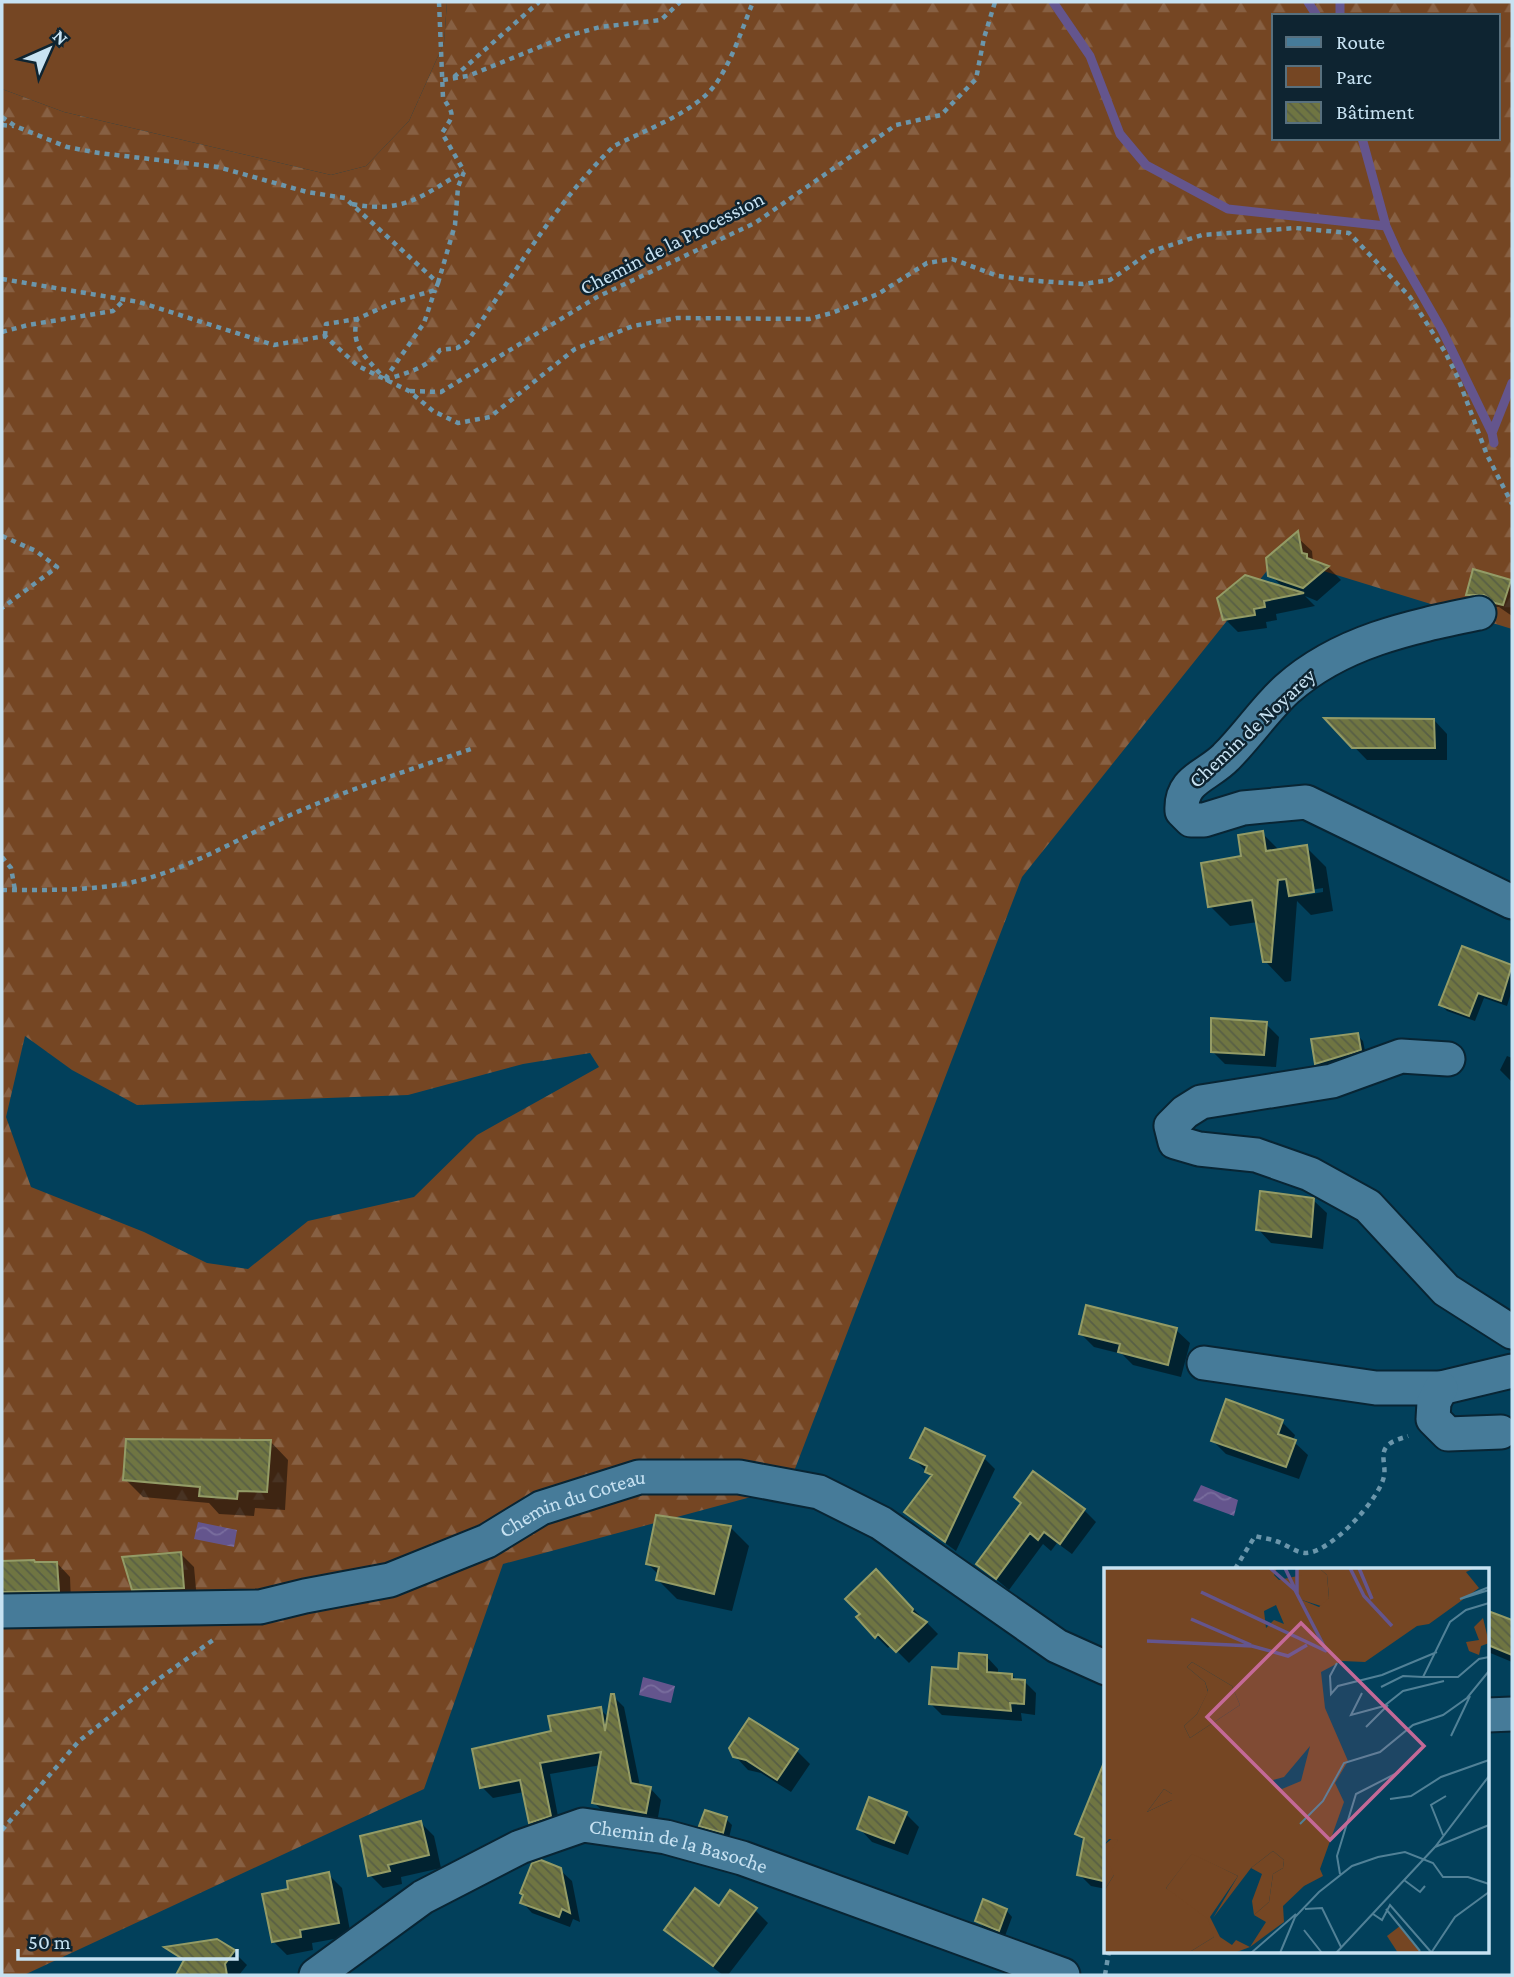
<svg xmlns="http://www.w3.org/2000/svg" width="1514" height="1977" font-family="'Crimson Pro',serif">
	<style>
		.green { fill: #754623 }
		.forest { fill: url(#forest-firs); fill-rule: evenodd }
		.water { fill: url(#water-waves) }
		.shadow { fill: #0007; fill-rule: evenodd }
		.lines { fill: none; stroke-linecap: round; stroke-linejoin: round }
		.stream { stroke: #64558d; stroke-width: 9 }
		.building { fill: url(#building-back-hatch); stroke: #939b66; stroke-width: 2 }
		.street-casing { stroke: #082534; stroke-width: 37 }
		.path { stroke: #6b96ab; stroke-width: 4.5; stroke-dasharray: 5 5; stroke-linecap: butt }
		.street { stroke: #467b99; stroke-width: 33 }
		.labels { text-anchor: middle; stroke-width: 5; stroke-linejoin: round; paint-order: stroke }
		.street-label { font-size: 21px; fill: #c7e2f2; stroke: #0e2431 }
		.inset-river { fill: none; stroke: #64558d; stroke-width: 3.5 }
		.inset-road { fill: none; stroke: #518197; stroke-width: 2 }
		.view { fill: #c46997; fill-opacity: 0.15; stroke: #c46997; stroke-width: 3.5 }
		.inset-edge { fill: none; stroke: #c7e2f2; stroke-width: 3.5 }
	</style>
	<defs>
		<pattern id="forest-firs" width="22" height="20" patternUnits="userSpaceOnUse" patternTransform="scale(1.75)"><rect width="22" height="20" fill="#754623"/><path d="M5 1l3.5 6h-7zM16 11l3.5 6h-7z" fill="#876043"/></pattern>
		<pattern id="water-waves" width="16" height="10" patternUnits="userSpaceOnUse" patternTransform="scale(1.75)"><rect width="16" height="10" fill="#64558d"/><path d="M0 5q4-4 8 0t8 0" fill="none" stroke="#796d9e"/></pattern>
		<pattern id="building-back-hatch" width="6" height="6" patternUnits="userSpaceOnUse" patternTransform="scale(1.75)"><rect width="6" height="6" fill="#6f7542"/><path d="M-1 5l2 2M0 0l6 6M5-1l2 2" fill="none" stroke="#585f45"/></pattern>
	</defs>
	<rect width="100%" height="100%" fill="#02405b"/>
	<!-- green -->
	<path class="green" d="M2,2H447L444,43L409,121L366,166L331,175L64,112L2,89Z"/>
	<!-- forest -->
	<path class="forest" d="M447,2H1512V629L1278,557L1022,877L788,1487L503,1564L424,1789L24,1975H2V89L64,112L331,175L366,166L409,121L444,43ZM1274,16H1498V138H1274ZM25,1036L72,1070L137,1105L408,1095L523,1064L590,1053L599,1067L477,1135L414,1197L308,1221L248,1269L207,1263L144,1232L31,1187L6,1117Z"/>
	<!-- water -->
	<path class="water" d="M1201,1485L1238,1500L1234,1516L1193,1501Z
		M198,1522L237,1530L234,1547L194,1539Z
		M643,1677L675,1686L671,1703L639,1695Z"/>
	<!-- shadow -->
	<path class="shadow" d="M1298,538L1312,551L1313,562L1329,568L1341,580L1317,601L1305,596L1315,606L1276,614L1277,620L1266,622L1267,628L1238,632L1225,619L1284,588L1270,575Z
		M1510,581L1512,584V616L1499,607H1481L1468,594Z
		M1328,720H1434L1447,734V760H1367Z
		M1262,833L1280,851L1306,847L1326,867L1333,911L1311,915L1297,901L1291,981L1285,982L1265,961L1258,922L1230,926L1210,906ZM1323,888V892L1300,896L1297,892Z
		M1463,948L1512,966V990L1507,1006L1484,998L1475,1021L1447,1011L1441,1005Z
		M1266,1024L1279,1037L1276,1067L1225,1064L1212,1051Z
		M1357,1035L1363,1041L1366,1056L1323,1069L1317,1063Z
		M1507,1056L1512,1058V1082L1500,1070Z
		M1313,1200L1327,1213L1323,1249L1271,1243L1258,1229Z
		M1176,1330L1190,1343L1181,1377L1133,1365L1122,1354L1094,1347L1081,1334Z
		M1282,1422L1295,1435L1293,1441L1308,1455L1299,1479L1226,1454L1213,1441Z
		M926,1430L984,1458L995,1469L956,1551L918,1523L907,1512L932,1477L912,1457Z
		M270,1441L288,1460L285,1510L255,1508L254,1516L219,1514L209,1503L143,1497L125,1479Z
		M1023,1504L1084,1510L1096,1522L1072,1554L1057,1543L1051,1551L1043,1544L1009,1590L978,1564Z
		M730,1527L749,1546L732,1611L677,1599L658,1580L659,1575L647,1563Z
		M181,1554L194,1567L197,1600L147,1602L133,1589Z
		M33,1562L36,1564L57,1563L70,1577L71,1603H2V1563Z
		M876,1571L938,1634L909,1663L891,1645L888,1648L876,1636Z
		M1488,1613L1512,1621V1662L1488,1652Z
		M987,1657L998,1669V1674L1012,1675L1018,1681L1025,1682L1036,1693L1035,1715L1021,1713L1022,1721L942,1715L931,1704Z
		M613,1696L624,1707L640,1786L650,1788L661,1800L657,1823L606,1814L594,1803L601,1765L550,1774L560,1827L542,1834L531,1822L524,1792L493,1798L482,1787L553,1733L600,1709L609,1718Z
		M750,1721L797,1751L810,1764L791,1792L761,1773L748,1770L735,1756Z
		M1104,1767L1106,1768V1889L1091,1886L1079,1874L1085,1842L1077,1834Z
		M906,1814L919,1827L908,1855L872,1842L859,1828Z
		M726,1819L732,1825L729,1838L707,1832L701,1826Z
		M421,1823L434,1836L441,1868L401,1877L402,1884L383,1888L370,1875Z
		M560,1870L572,1881L580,1922L573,1919L570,1927L532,1913L522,1902Z
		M328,1874L342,1888L351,1936L312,1943L313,1950L287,1955L273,1941L290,1890Z
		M720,1908L755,1910L768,1923L728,1975H723L679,1942L666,1929Z
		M1006,1910L1012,1917L1005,1936L984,1927L977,1921Z
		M168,1948L234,1952L247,1965L239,1975H178L185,1963Z"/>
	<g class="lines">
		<!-- stream -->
		<path class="stream" d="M1053,2L1090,56L1120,134L1146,165L1228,209L1386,226
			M1308,2L1317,16
			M1340,2V16
			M1362,138L1386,226L1399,255L1442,330L1492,433
			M1494,443L1492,433L1512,383"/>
	</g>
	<!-- building -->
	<path class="building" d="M1298,531L1302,553L1307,554V558L1329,566L1303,588L1268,576L1266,558Z
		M1473,569L1511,580L1503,605L1495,603L1484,595H1466Z
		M1245,575L1304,593L1264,601L1265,607L1254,609L1255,615L1223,620L1217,598Z
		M1324,718L1434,719L1435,748H1352Z
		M1263,831L1266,851L1307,845L1314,892L1289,896L1286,879L1278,880L1271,962H1263L1252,900L1208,907L1201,863L1241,856L1238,835Z
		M1462,946L1512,965L1501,1001L1478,993L1469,1016L1439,1005Z
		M1211,1018L1267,1022L1264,1055L1211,1052Z
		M1358,1033L1361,1050L1315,1064L1311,1039Z
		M1260,1191L1314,1198L1311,1237L1256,1230Z
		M1086,1305L1177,1328L1168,1365L1118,1352L1120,1344L1079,1334Z
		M1226,1399L1283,1420L1278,1434L1296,1440L1286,1467L1211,1441Z
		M925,1428L985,1456L945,1542L904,1512L932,1475L925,1472L927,1466L910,1458Z
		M126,1439L271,1440L267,1492L238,1491L237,1499L199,1496L200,1487L123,1480Z
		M1033,1471L1085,1509L1060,1544L1044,1532L1038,1540L1030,1533L996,1579L976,1564L1021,1503L1014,1497Z
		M656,1515L731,1526L714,1594L656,1580L659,1567L646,1564Z
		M181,1552L184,1588L132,1590L122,1557Z
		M34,1560L35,1562H57L59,1591L2,1592V1561Z
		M876,1569L913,1609L912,1612L927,1622L896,1652L878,1634L875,1638L856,1617L860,1614L845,1599Z
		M1488,1611L1512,1620V1655L1488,1645Z
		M959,1653L987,1655V1672L1012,1674V1679L1025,1680L1024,1704L1010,1703L1011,1711L929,1704L932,1667L958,1669Z
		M611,1694H614L631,1783L651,1787L646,1813L592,1803L601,1752L540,1763L551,1816L529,1823L520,1780L480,1788L472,1749L551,1731L548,1716L601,1707L605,1731Z
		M749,1718L798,1749L777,1780L746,1760L733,1757L729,1748Z
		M1105,1760L1106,1846L1104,1845L1103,1881L1077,1875L1084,1838L1075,1834Z
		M869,1797L907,1812L894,1843L857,1829Z
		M705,1810L727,1817L723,1833L699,1826Z
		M421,1821L429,1855L388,1865L390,1871L368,1876L360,1836Z
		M541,1860L561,1868L570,1913L562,1909L559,1917L520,1903L523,1895L520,1893L532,1863Z
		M329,1872L339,1923L300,1930L301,1937L272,1942L262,1894L288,1889L287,1881Z
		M695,1888L719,1906L730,1890L757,1908L713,1966L664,1930Z
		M983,1899L1007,1909L999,1931L975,1921Z
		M217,1939L235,1950L225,1964L227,1975H176L184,1960L164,1947Z"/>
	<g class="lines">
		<defs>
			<g id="street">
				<path d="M1479,613C1411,627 1341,641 1287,689C1265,709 1248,735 1226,757C1208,776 1180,779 1182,811L1191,820H1204L1243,808L1306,802L1512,902"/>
				<path d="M1448,1059L1401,1056L1332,1081L1201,1102L1185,1112L1171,1126L1175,1142L1199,1149L1256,1155L1310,1174L1368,1206L1446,1290L1512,1332"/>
				<path d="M1204,1363L1376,1388H1441L1512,1371"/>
				<path d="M1441,1388L1434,1402L1433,1419L1448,1434L1501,1432"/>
				<path id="s1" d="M2,1611L260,1607L305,1596L390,1580L487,1541L541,1508L639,1477H739L819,1492L881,1523L1057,1646L1106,1668"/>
				<path d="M1488,1715L1512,1714"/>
				<path id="s2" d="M316,1975L423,1897L520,1847L583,1825L666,1837L742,1858L1063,1975"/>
			</g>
		</defs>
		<!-- street casing -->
		<use href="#street" class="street-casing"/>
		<!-- path -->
		<path class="path" d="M439,2L443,98C456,117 453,115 442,133L464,171
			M454,77L539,2
			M443,80L468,76L567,36L600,27L661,20L680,2
			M2,117L15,126L67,147L99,153L218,167L307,192L345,198L438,283L435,290L392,303L357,319C350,346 366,357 382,376
			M2,125L14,126
			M352,204C403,214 422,196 464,171
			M2,279L139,302L274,345L325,336L358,366L409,391L433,411L458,423L490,417L575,349L633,326L677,318L809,319L832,313L878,294L927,263L952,259L998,276L1037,281L1083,284L1110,280L1152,251L1202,235L1295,228L1349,233L1410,297L1445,352L1458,378L1487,455L1512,504
			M438,283L455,225L458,187L464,172
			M2,332L28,325L113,311L124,300
			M325,336L326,324L357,319
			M385,379L424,323L435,290
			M385,380C406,373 427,369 440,350L457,348L467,342C514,275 555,203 614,146C645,130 694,113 715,85C732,61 742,29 753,2
			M410,391L441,392L597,297L755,223L896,125L941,115L976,79L984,38L995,2
			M2,536L36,551L57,567L2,608
			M2,857L11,868L15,890
			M2,890C44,890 87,891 129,883C181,872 227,845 275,822C339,792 407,771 474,748
			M1235,1569L1255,1536C1262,1538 1270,1539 1276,1541C1286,1544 1296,1553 1306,1553C1330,1553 1380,1499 1384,1476C1386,1467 1381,1457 1385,1449C1389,1441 1400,1439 1408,1436
			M2,1830L79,1741L149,1686L213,1640
			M1105,1975L1109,1951"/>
		<!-- street -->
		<use href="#street" class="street"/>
	</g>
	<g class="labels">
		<!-- street labels -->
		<g class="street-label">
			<text transform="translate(672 243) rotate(-27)" y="7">Chemin de la Procession</text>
			<text transform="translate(1252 728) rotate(-43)" y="7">Chemin de Noyarey</text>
			<text dy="7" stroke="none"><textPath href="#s1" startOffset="590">Chemin du Coteau</textPath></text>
			<text dy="7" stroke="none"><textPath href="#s2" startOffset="406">Chemin de la Basoche</textPath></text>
		</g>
	</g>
	<!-- overview -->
	<g transform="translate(1104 1568)">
		<rect width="385" height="385" fill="#02405b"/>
		<path d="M193,0H215L223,7L225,30L220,39L198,32ZM88,94L128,118L136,137L86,170L80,158L93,146L104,123L101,114L83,99ZM60,221L68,226V232L43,244ZM10,269L14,272L10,307L0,323V277ZM169,283L180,292L179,300L169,306L165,334L150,347L148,333L158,306L147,300ZM88,285L134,308L106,349L116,369L128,377L132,372L146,379L130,385H84L110,369L62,320Z" fill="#754623"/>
		<path d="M0,0H173L170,7L175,12L198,7V32L215,39L225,30L223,7L215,0H371L362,4L375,20L325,56L313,58L261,94L238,93L217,104L221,140L244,193L231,215L240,234L216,301L219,308L200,318L179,338L180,354L146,379L162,354L150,347L165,334L169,306L179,300L180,292L169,283L147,300L109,350L134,308L88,286L62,320L104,351L110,369L84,385H0V323L10,307L2,290L14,272L5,271L0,277ZM172,37L180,56L170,52L162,60L160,43ZM88,94L128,118L136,137L86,170L80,158L93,146L104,124L101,114L83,99ZM206,178L197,213L178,221L173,218L169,212L180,209ZM60,221L68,226V232L43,244ZM379,50L385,75L377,78L375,87L365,83L362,74L375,72L370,59Z" fill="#754623" fill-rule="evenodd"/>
		<path d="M296,358L318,385H294L283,368Z" fill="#754623"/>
		<path class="inset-river" d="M166,0L191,22L223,84M181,0L191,21M246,0L260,28L288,58M255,0L268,31M97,24L222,83M193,26V0M87,51L147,77M43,73L148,78L184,88L203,77"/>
		<path class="inset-road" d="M385,19L356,31L385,22M385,35L362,42L346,54L319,109H354L375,91L385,89M233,95L226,108L227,126L234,118L278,107L333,84M277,119L299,108L319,109M258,125L247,147L280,138L299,123L340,113M262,159L284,137M347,168L366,128M286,231L307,228L337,209L385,192M196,256L219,233L240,195L276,184L309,157L339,147L363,130L385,103M339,267L327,237L342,228M331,279L385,257M236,306L233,288L252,226L295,204M300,312L316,324L321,318M201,341L218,340L237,379M282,341L316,383M269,346L278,352L286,337L327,384M200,362L218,385M147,385L192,346M176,385L191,349L215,324L248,298L274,289L301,284L329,295L339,309H364L385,316M232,385L331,279L385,208M327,385L351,349L385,324"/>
		<path class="view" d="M197,55L320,178L226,272L103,149Z"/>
		<rect width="385" height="385" class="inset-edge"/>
	</g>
	<!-- border -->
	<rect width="1514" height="1977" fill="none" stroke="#c7e2f2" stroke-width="7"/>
	<!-- legend -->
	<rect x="1272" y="14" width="228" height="126" fill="#0e2431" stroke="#58707e" stroke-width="2"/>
	<rect x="1286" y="37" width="35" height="10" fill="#467b99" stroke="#58707e" stroke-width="2"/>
	<text x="1336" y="49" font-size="21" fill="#c7e2f2">Route</text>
	<rect x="1286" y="66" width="35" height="21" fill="#754623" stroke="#58707e" stroke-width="2"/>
	<text x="1336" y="84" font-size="21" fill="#c7e2f2">Parc</text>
	<rect x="1286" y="102" width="35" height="21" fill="url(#building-back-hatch)" stroke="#58707e" stroke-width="2"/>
	<text x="1336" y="119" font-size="21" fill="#c7e2f2">Bâtiment</text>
	<!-- north arrow -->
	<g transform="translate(49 49) rotate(45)" stroke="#0e2431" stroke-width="5" paint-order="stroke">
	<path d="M0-5L12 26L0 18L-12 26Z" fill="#c7e2f2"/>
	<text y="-10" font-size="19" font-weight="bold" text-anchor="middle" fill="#c7e2f2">N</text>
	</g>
	<!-- scale -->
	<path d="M18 1949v10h219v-10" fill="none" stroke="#c7e2f2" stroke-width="3.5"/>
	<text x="28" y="1949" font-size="21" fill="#c7e2f2" stroke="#0e2431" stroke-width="5" paint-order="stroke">50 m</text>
</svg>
